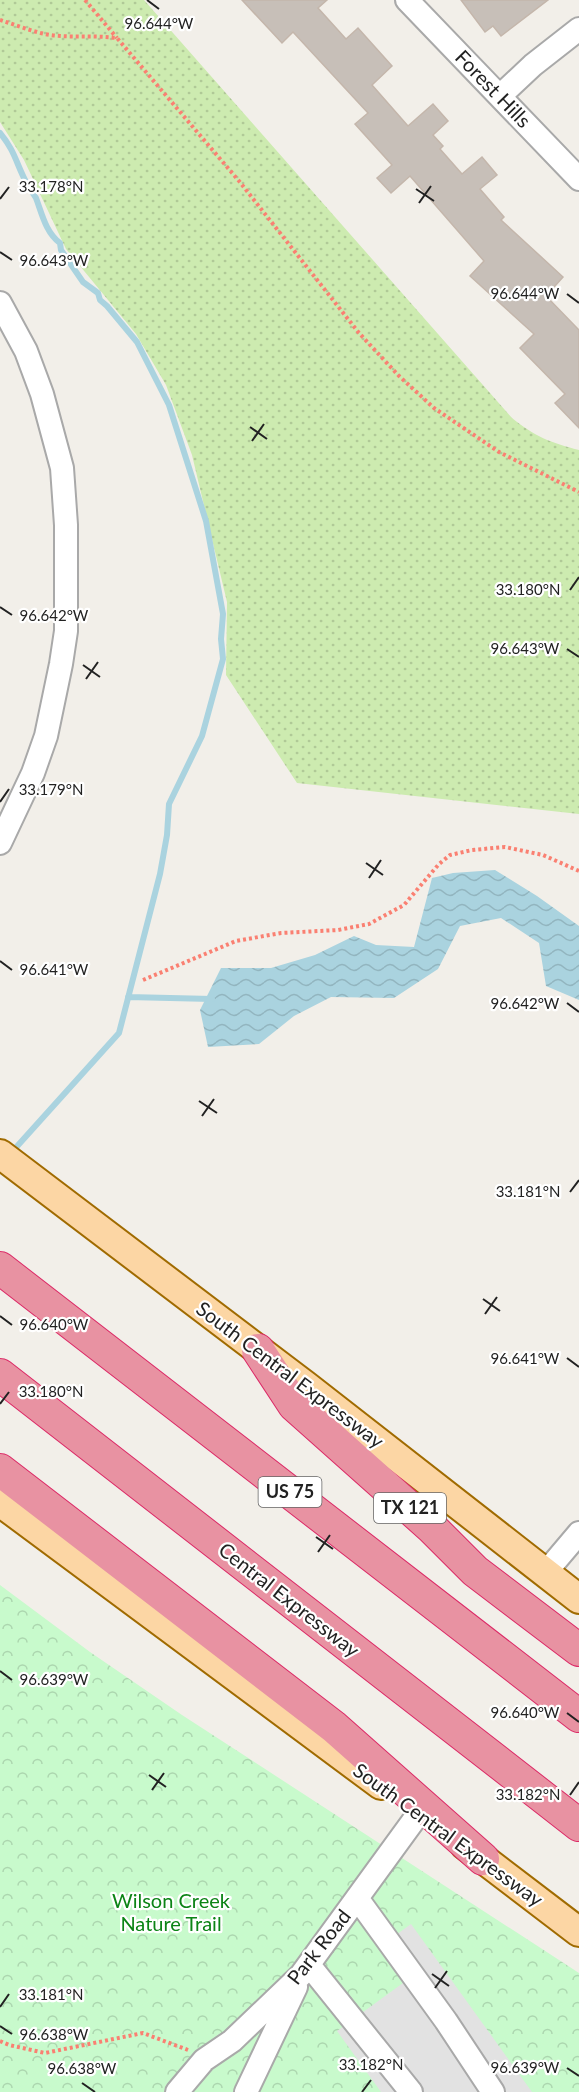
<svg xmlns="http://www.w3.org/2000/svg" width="579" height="2092" font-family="Lato,sans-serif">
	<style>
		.grass { fill: url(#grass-dots) }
		.park { fill: url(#park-crowns) }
		.parking { fill: #e2e2e2 }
		.water { fill: url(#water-waves) }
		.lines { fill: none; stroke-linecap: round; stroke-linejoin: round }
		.stream { stroke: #aad3df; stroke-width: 6 }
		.building { fill: #c7bfb8; stroke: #c4b6ab; stroke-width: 1.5 }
		.minor-casing { stroke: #a9a9a9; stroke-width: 26 }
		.major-casing { stroke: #a06b00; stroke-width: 32 }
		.highway-casing { stroke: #dc2a67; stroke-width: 34 }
		.path { stroke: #fa8072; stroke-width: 4; stroke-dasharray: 3 3; stroke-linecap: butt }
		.minor { stroke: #fff; stroke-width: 22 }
		.major { stroke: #fcd6a4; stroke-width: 28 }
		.highway { stroke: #e892a2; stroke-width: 32 }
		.ticks { fill: none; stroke: #222; stroke-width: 2 }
		.labels { text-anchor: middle; stroke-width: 4.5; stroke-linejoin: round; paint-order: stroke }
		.shield { fill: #fff; stroke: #646464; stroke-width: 1.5 }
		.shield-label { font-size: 18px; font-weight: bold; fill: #222 }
		.street-label { font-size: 20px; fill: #222; stroke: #fff }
		.park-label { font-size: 20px; fill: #0c8416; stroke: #fff }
		.ticks-label { font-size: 15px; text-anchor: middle; fill: #222; stroke: #fff; stroke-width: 4.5; stroke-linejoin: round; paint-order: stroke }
	</style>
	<defs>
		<pattern id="grass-dots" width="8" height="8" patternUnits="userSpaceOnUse" patternTransform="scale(1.5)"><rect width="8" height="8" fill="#cdebb0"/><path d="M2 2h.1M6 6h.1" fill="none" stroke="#b0c997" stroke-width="1.8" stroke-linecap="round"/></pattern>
		<pattern id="park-crowns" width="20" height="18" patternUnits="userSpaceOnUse" patternTransform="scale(1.5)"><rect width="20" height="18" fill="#c8facc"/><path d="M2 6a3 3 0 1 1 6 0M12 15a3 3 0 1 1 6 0" fill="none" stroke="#acd6af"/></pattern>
		<pattern id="water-waves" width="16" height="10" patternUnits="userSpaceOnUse" patternTransform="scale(1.5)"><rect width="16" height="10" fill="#aad3df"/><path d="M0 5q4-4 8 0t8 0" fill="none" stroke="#92b5bf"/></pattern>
	</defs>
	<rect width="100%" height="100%" fill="#f2efe9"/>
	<!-- grass -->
	<path class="grass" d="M0,0H144L512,418C534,436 551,443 579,450V814L297,783L226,675L227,602L192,455L166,385L136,334L66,249L24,160L0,122Z"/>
	<!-- park -->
	<path class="park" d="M0,1585L90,1652L182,1715L579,1973V2092H0Z"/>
	<!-- parking -->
	<path class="parking" d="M411,1924L532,2092H381L337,2031L403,1983L378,1948Z"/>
	<!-- water -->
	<path class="water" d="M495,870L537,896L579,926V1000L546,986L539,943L501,918L460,926L438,969L394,998L331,997L294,1016L259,1044L208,1047L200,1010L221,968H271L315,955L354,936L376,945L414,947L432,878L453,873Z"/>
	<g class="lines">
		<!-- stream -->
		<path class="stream" d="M0,133C15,151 16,163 26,182C29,188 33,193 36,198C42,214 46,233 60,243L61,250L83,282L98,293L100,300L107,306L137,342L169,405L206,521L223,614L221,639L223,659L202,736L169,804L167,835L160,874L119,1033L11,1153
			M128,997L212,999"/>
	</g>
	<!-- building -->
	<path class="building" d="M242,0H327L318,8L346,39L358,28L392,66L372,85L408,126L433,104L448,121L433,135L443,146L440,149L462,174L482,157L497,175L480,189L504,217L501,220L563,277L546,296L579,330V428L555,403L565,394L520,348L534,334L470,276L484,261L410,176L391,193L377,178L392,165L355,124L368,113L293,32L282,43Z
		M461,0H548L501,36L493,26L485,32Z"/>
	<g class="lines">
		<defs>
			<path id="minor" d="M407,0L579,179
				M500,96L533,65L579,29
				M0,303L26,351L42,394L62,468L66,525V631L61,664L46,736L33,773L0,843
				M546,1572L579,1533
				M357,1898L446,2021L493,2092
				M309,1965L411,2092
				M177,2092L204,2060L232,2041L301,1975L419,1813
				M246,2092L296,1987"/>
			<path id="major" d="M0,1154L306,1386L579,1599
				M0,1502L381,1785
				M465,1845L579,1932"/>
			<path id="highway" d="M0,1268L579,1716
				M258,1350L294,1405L431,1527L475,1571L579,1650
				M0,1375L579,1825
				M0,1470L334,1727L483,1859"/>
		</defs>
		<!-- minor casing -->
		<use href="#minor" class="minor-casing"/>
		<!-- major casing -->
		<use href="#major" class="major-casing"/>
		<!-- highway casing -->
		<use href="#highway" class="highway-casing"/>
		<!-- path -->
		<path class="path" d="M85,0L117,38
			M0,20C16,25 33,32 50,35C73,38 94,35 117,38L239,181L359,333L399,376L434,408L499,452L579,492
			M143,980L236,941L281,933L338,930L369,924L404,905L439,864L450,855L472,850L505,847L543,855L579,871
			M0,2041L9,2045L45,2053L143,2033L188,2050"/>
		<!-- minor -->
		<use href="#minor" class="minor"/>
		<!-- major -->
		<use href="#major" class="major"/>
		<!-- highway -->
		<use href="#highway" class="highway"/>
	</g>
	<!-- ticks -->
	<path class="ticks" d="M147,0L159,9M416,189L434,201M0,199L9,187M419,203L431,186M0,252L12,260M567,294L579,303M250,427L267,439M252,441L264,424M570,590L579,577M0,607L12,615M567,649L579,657M83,665L100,677M86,679L98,662M0,802L9,789M366,863L383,875M369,878L381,860M0,961L12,970M567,1003L579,1012M199,1101L217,1113M202,1116L214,1099M570,1192L579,1180M483,1299L500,1311M485,1314L497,1297M0,1316L12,1325M567,1358L579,1367M0,1404L9,1392M316,1537L333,1549M318,1552L330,1535M0,1671L12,1680M567,1713L579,1722M149,1775L166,1787M152,1790L164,1773M570,1795L579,1782M432,1974L449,1986M435,1988L447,1971M0,2007L9,1994M0,2026L12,2034M567,2068L579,2076M82,2083L95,2092M362,2092L371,2080"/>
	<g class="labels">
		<!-- shield labels -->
		<g class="shield">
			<rect x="258.5" y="1477" width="63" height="30" rx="4.5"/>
			<rect x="374" y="1493" width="72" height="30" rx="4.5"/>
		</g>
		<g class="shield-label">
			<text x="290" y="1498">US 75</text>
			<text x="410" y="1514">TX 121</text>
		</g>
		<!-- street labels -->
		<g class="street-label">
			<text transform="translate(493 89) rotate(46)" y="7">Forest Hills</text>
			<text transform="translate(290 1375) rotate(37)" y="7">South Central Expressway</text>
			<text transform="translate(289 1600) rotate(38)" y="7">Central Expressway</text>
			<text transform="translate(448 1835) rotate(36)" y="7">South Central Expressway</text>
			<text transform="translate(319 1947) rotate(-52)" y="7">Park Road</text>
		</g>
		<!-- park labels -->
		<g class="park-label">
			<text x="171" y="1908">Wilson Creek<tspan x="171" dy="23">Nature Trail</tspan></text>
		</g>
	</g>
	<g class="ticks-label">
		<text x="159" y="29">96.644°W</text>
		<text x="51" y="192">33.178°N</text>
		<text x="54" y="266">96.643°W</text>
		<text x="525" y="299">96.644°W</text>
		<text x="528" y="595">33.180°N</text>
		<text x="54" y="621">96.642°W</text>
		<text x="525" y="654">96.643°W</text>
		<text x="51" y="795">33.179°N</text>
		<text x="54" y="975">96.641°W</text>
		<text x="525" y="1009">96.642°W</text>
		<text x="528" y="1197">33.181°N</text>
		<text x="54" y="1330">96.640°W</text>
		<text x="525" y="1364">96.641°W</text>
		<text x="51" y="1397">33.180°N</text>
		<text x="54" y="1685">96.639°W</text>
		<text x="525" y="1718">96.640°W</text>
		<text x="528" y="1800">33.182°N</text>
		<text x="51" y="2000">33.181°N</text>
		<text x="54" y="2040">96.638°W</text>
		<text x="371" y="2070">33.182°N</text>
		<text x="525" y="2073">96.639°W</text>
		<text x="82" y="2074">96.638°W</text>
	</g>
</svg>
